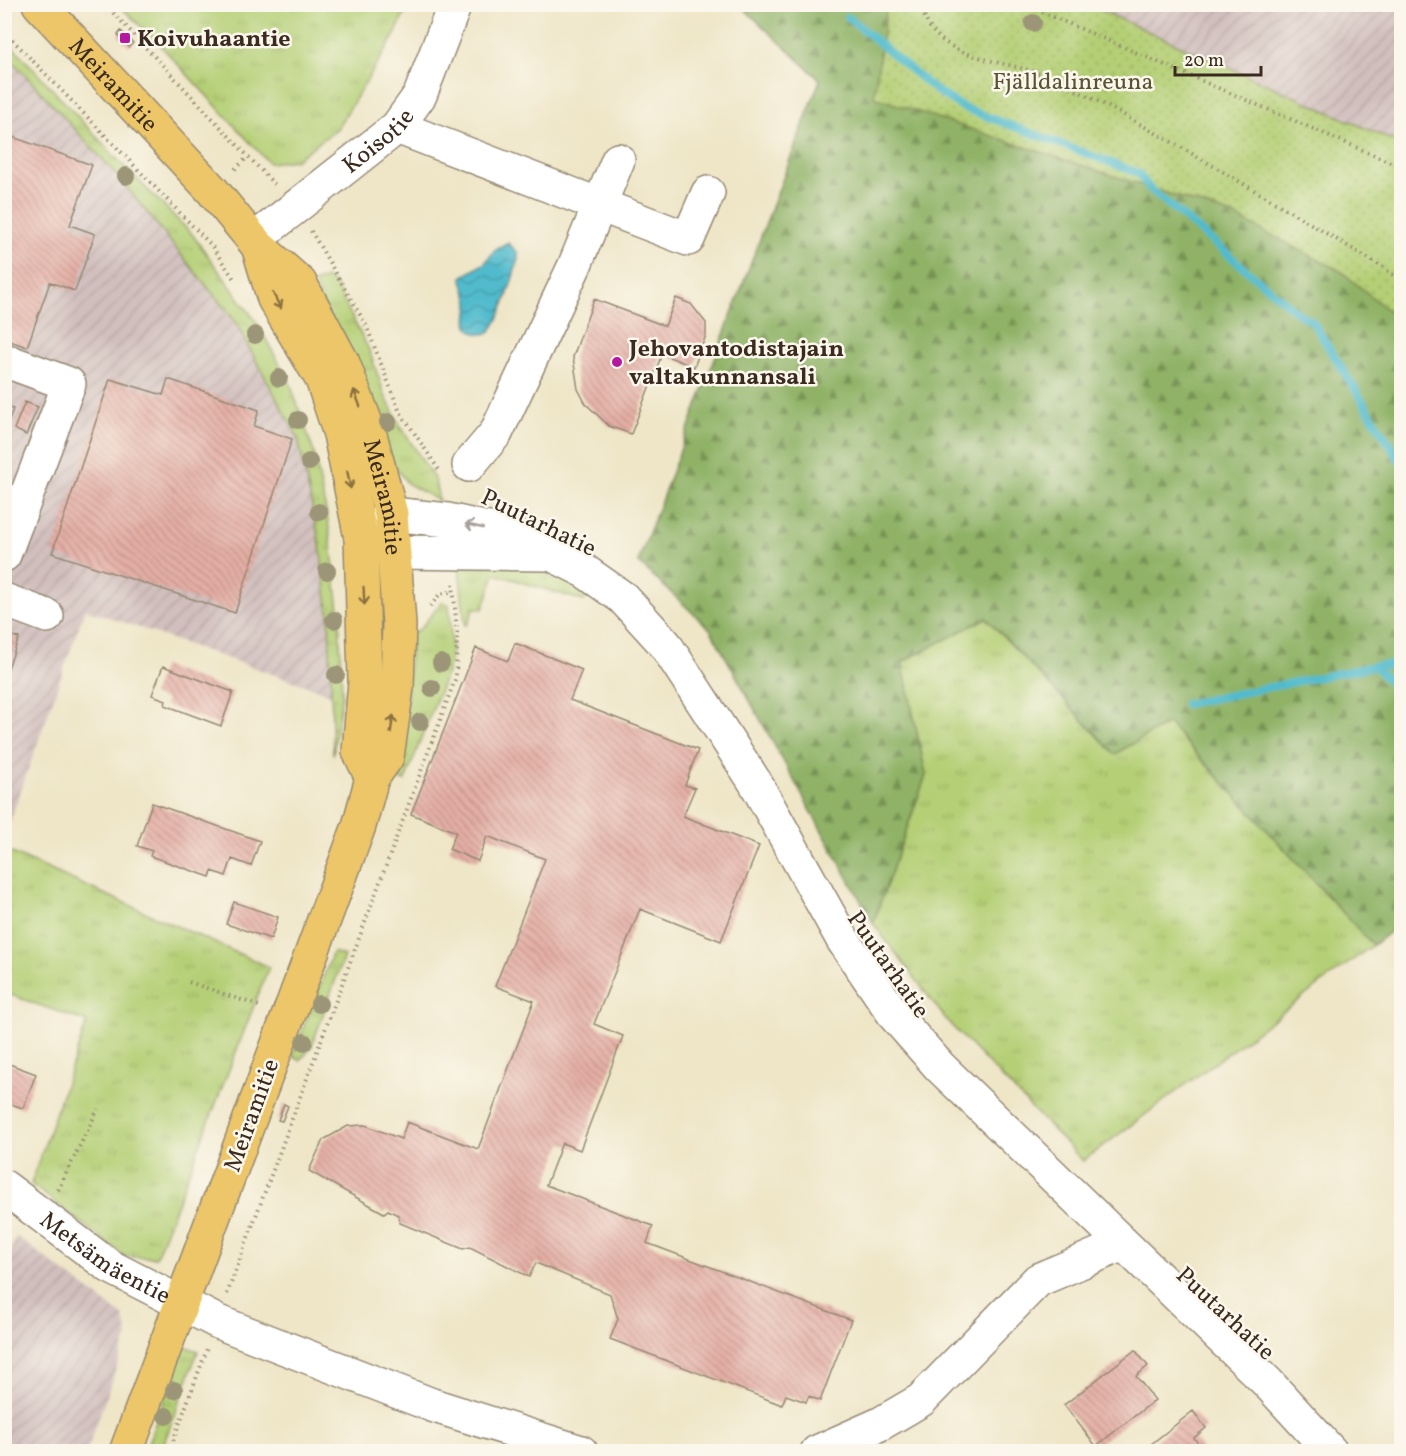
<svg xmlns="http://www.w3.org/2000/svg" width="1406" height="1456" font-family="Vollkorn,serif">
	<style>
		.industrial { fill: url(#industrial-furrows) }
		.grass { fill: url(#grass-tufts); stroke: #787c49; stroke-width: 1.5 }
		.forest { fill: url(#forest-firs); stroke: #656e42; stroke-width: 1.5 }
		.park { fill: url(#park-dots); stroke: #787c49; stroke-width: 1.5 }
		.water { fill: url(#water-waves); stroke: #467276; stroke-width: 1.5 }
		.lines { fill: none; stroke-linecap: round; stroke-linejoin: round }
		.stream { stroke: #51bbcd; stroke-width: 8 }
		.building { fill: url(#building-back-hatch) }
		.minor-casing { stroke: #958873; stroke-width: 36 }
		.major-casing { stroke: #958873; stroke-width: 36 }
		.path { stroke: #958873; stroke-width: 4; stroke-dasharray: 1.5 4.5; stroke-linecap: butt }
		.minor { stroke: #fff; stroke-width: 33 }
		.major { stroke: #ecc669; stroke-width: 33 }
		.tree { fill: #9c9577 }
		.oneway { stroke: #8b7040 }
		.oneway2 { stroke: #a79f9a }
		.poi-dot { fill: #b5179e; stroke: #fbf7ec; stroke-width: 2 }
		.labels { text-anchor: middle; stroke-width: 5; stroke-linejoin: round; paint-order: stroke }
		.poi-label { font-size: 24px; font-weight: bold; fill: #3b2a1e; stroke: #fbf7ec; text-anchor: start }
		.park-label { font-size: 24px; fill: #595334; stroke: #fbf7ec }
		.street-label { font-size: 24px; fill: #3b2a1e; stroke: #fbf7ec }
	</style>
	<defs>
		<pattern id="industrial-furrows" width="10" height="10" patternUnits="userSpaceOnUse" patternTransform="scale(1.5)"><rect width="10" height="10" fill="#d1bfbd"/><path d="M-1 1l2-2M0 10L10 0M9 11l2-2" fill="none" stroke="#b4a4a2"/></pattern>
		<pattern id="grass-tufts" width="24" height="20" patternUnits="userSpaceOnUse" patternTransform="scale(1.5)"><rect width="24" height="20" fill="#b4cf74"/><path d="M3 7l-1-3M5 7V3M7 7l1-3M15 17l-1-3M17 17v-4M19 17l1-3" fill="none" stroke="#9cb264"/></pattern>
		<pattern id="forest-firs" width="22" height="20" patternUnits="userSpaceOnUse" patternTransform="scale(1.5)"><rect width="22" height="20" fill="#8fb266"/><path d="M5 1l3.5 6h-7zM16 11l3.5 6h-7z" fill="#769153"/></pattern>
		<pattern id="park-dots" width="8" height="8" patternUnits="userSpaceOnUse" patternTransform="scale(1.5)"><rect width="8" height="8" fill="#b4cf74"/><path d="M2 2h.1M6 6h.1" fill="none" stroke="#9cb264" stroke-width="1.8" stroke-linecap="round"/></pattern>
		<pattern id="water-waves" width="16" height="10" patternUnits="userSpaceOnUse" patternTransform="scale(1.5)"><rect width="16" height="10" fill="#51bbcd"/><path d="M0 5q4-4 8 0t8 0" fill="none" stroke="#4498a6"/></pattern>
		<pattern id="building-back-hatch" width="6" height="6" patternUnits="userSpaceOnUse" patternTransform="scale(1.5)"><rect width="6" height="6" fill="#e5afa5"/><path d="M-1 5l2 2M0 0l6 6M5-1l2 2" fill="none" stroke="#bb8f86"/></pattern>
	</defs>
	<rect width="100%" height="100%" fill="#fbf7ec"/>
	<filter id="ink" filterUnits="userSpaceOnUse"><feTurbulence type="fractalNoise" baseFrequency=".0167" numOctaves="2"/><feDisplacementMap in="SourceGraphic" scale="12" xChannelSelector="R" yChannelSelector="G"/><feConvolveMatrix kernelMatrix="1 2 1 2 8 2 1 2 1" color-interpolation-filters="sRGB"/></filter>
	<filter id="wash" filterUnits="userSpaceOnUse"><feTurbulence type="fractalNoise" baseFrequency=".008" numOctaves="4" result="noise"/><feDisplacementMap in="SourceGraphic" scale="24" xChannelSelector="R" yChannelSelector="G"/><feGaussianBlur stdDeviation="1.35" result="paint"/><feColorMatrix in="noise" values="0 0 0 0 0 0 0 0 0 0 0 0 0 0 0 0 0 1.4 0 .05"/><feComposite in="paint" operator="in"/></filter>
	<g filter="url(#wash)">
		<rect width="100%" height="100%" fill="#efe6c8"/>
		<!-- industrial -->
		<path class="industrial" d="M1089,5H1401V144Z
			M5,53L115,173L234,320L298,438L320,545L329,615L333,695L85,609L5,835Z
			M16,1236L123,1316L128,1335L87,1451H5V1268Z"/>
		<!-- grass -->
		<path class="grass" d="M119,5H408L396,33L337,129L295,160L269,163L158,43Z
			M4,37L119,161L192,234L257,323L290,383L314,453L328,521L339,609L342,695L333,755L329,615L320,545L298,438L234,320L115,173L5,53Z
			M326,278L335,284L369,350L385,396L401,427L435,480L439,501L407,483L394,465L314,283Z
			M528,563L559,575L588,591L584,601L495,574L483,609L474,608L467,625H465L459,566Z
			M442,602L449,605L452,652L447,672L405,781L395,778L403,741L412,633L420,629Z
			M986,618L1115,754L1168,723L1373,945L1083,1161L948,1022L873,923L926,775L902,662Z
			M5,850L269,967L156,1257H126L31,1184L87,1022L5,993Z
			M333,952L344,956L311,1048L300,1060L292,1056Z
			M184,1346L198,1351L161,1451H145Z"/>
		<!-- forest -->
		<path class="forest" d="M740,5H887L874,97L1233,215L1342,272L1401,321V923L1373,945L1168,723L1115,754L986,618L902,662L926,775L873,923L710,629L638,562L820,80Z"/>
		<!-- park -->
		<path class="park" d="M887,5H1089L1401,144V321L1342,272L1233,215L874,97Z"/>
		<!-- water -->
		<path class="water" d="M508,243L518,253V259C514,274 501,323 489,332C485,335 480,334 476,333C462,328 469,314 469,304C469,295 462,287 462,277L485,263L495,250Z"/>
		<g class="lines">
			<!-- stream -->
			<path class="stream" d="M848,17L935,90L964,108L1138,173L1150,189L1299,314L1312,321L1402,464
				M1374,666L1402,695
				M1186,704L1374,666L1402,664"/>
		</g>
		<g id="blocks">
			<!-- building -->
			<path class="building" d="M121,31L133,43L129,47L118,35Z
				M4,134L92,165L70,225L95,234L75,291L50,282L27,347L4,339Z
				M676,298L691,304L706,323V335L694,367L662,354L631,434L609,426L586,404L578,389L575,370L573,357L594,299L665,326Z
				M110,379L163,395L168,379L259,410L254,426L292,439L235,613L52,553Z
				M25,402L38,407L26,435L14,429Z
				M4,406L13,409L5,432H4Z
				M4,633L19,638L5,676H4Z
				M515,643L582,670L570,700L698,750L685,785L695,788L683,816L759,846L721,941L640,909L594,1024L623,1036L580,1150L562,1143L546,1185L653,1226L647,1243L851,1320L820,1401L809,1396L806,1402L786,1395L782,1405L610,1339L618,1319L610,1294L536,1263L529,1277L470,1247L463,1249L400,1223L398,1215L388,1210L384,1213L309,1171L323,1140L348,1126L365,1125L401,1139L407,1122L478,1149L534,1001L495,986L545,859L487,836L478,861L449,849L456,832L411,814L476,648L508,661Z
				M163,666L233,692L221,726L165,705L166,700L152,695Z
				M152,803L260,841L251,866L232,859L226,876L212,871L210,877L150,856L152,851L137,846Z
				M234,902L278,917L271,939L226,924Z
				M4,1062L36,1074L23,1108L4,1102Z
				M284,1104L288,1106L282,1121L278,1120Z
				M1135,1350L1148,1366L1136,1376L1155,1400L1096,1446L1064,1405Z
				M1193,1411L1206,1428L1194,1438L1204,1452H1141Z"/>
		</g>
	</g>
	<g filter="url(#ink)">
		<use href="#blocks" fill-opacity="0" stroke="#958873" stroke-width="1.5"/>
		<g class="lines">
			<defs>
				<g id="minor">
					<path d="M397,127L688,239L708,193"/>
					<path id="s1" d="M254,240L397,127L420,95L455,4"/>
					<path d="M4,360L69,384L4,555"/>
					<path d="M469,465L496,433L574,267L618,160"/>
					<path d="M547,554L394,552L361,538L391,514L448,520L511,534L583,570L623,598L665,644L755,782L843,940L895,1016L940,1067L1267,1382L1331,1452"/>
					<path d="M4,600L47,616"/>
					<path id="s2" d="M4,1187L109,1266L218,1322L432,1405L581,1452"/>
					<path d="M817,1452L880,1424L921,1400L1038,1280L1123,1244"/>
				</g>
				<g id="major">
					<path id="s3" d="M39,4L212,190L258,246L300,283L343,363L369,431L391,514L399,624L397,688L387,757L372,778L359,826L126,1452"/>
					<path d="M258,246L274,299L322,379L340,434L361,538L365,682L359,751L372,778"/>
				</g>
			</defs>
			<!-- minor casing -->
			<use href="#minor" class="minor-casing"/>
			<!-- major casing -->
			<use href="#major" class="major-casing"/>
			<!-- path -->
			<path class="path" d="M105,4L275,185
				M922,4C927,59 1003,59 1043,75C1092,96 1138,123 1184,149C1251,188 1318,228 1384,268L1402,282
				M1034,4L1037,10L1402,167
				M4,31L211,245L234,279
				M235,169L248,157
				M311,231L366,325L399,410L439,470
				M430,606L440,594L454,591
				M189,982L259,1006
				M58,1190L98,1109
				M227,1294L456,677L457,633L453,584
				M169,1452L207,1349"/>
			<!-- minor -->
			<use href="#minor" class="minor"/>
			<!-- major -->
			<use href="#major" class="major"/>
		</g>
		<!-- trees -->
		<g class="tree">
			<circle cx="1033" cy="23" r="9"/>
			<circle cx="126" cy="176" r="9"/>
			<circle cx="255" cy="335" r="9"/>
			<circle cx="279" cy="378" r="9"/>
			<circle cx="298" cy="420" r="9"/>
			<circle cx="388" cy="422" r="9"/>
			<circle cx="309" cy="462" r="9"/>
			<circle cx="319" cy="512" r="9"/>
			<circle cx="327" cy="571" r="9"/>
			<circle cx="334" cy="620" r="9"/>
			<circle cx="441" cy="663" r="9"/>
			<circle cx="336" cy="675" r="9"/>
			<circle cx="432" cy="688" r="9"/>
			<circle cx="420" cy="722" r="9"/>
			<circle cx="319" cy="1004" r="9"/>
			<circle cx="304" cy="1042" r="9"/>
			<circle cx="174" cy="1390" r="9"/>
			<circle cx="166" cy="1416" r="9"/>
		</g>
		<!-- one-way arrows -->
		<defs><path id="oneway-shaft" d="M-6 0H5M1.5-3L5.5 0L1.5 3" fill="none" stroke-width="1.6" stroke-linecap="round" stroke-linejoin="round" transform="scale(1.5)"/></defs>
		<g class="oneway">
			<use href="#oneway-shaft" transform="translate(277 301) rotate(63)"/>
			<use href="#oneway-shaft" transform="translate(357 398) rotate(-111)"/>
			<use href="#oneway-shaft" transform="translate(349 480) rotate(79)"/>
			<use href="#oneway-shaft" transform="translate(364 596) rotate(87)"/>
			<use href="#oneway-shaft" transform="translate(392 724) rotate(-81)"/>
		</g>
		<use class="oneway2" href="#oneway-shaft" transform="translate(474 526) rotate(-167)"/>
	</g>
	<!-- markers -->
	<g class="poi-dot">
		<rect x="119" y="32" width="12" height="12" rx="3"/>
		<circle cx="617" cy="362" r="6"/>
	</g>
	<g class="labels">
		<!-- poi labels -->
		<g class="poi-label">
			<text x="137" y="46">Koivuhaantie</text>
			<text x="629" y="356">Jehovantodistajain<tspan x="629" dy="28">valtakunnansali</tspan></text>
		</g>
		<!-- park labels -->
		<g class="park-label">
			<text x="1073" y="89">Fjälldalinreuna</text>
		</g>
		<!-- street labels -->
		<g class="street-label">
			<text dy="8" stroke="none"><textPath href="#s3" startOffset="110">Meiramitie</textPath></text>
			<text dy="8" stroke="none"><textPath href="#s1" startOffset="159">Koisotie</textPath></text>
			<text dy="8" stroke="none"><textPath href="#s3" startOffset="614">Meiramitie</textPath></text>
			<text transform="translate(539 522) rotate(26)" y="8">Puutarhatie</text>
			<text transform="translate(889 964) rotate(55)" y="8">Puutarhatie</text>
			<text transform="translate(251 1115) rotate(-70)" y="8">Meiramitie</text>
			<text dy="8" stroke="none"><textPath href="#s2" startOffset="124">Metsämäentie</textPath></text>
			<text transform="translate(1226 1313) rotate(43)" y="8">Puutarhatie</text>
		</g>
	</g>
	<!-- margin -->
	<rect width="1406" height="1456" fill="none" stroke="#fbf7ec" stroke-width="24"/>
	<!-- scale -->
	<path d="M1175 66v9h86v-9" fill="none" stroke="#3b2a1e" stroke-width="3"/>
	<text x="1184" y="66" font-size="18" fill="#3b2a1e" stroke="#fbf7ec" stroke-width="4.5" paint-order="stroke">20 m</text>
</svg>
